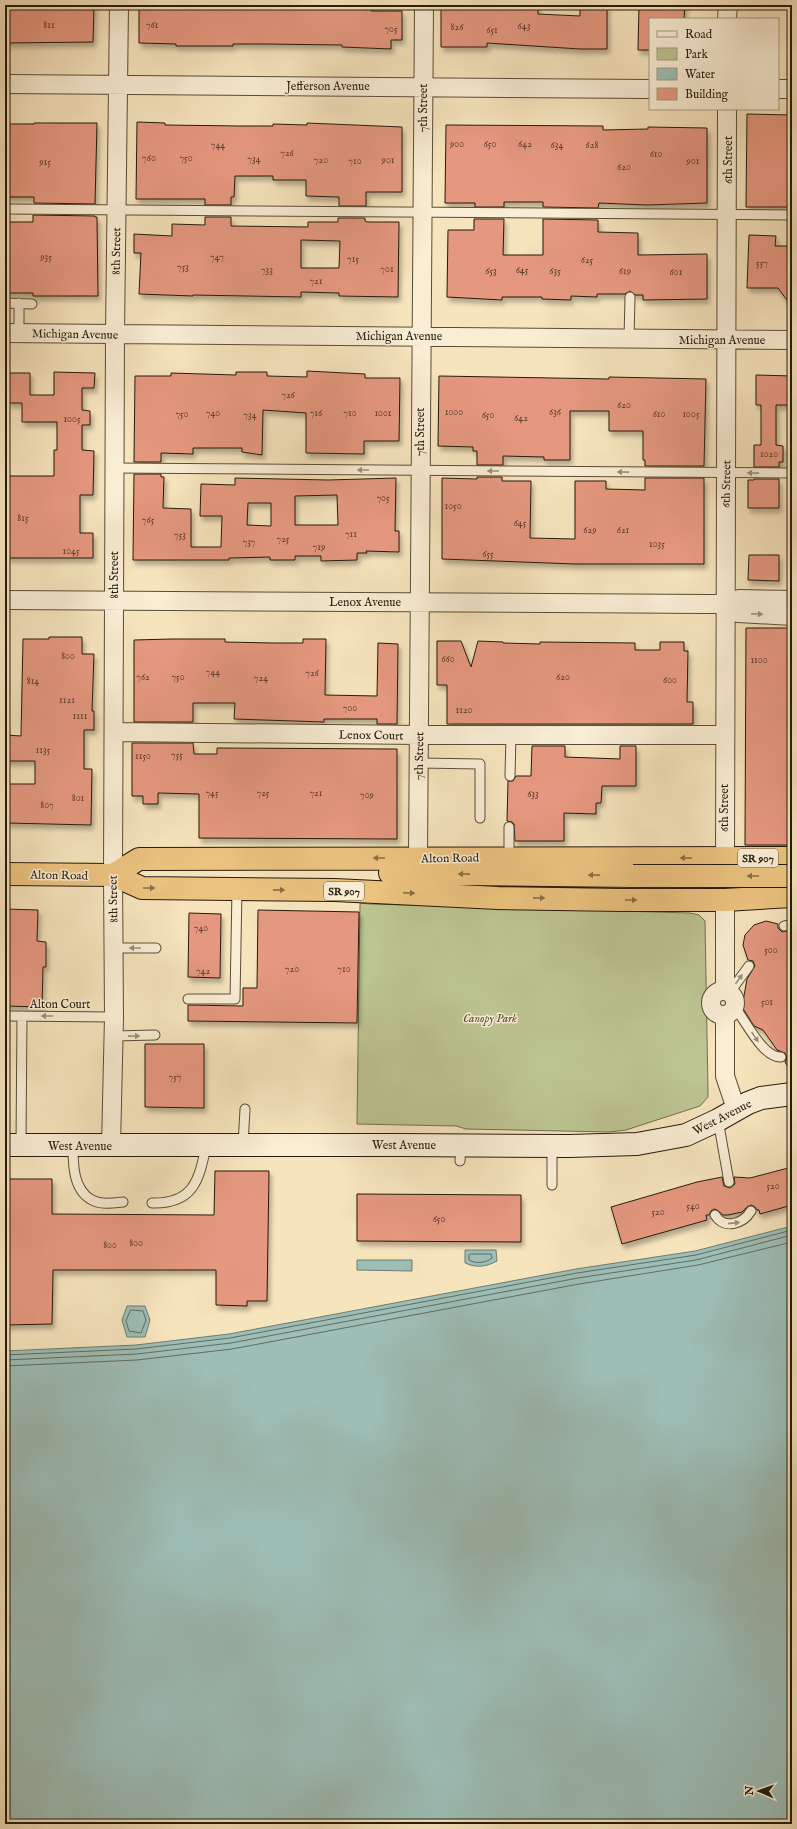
<svg xmlns="http://www.w3.org/2000/svg" width="797" height="1829" font-family="'IM FELL English',serif">
	<style>
		.green { fill: #bcc492; stroke: #71704f }
		.water { fill: #9dbeb6; stroke: #6d7d72 }
		.lines { fill: none; stroke-linecap: round; stroke-linejoin: round }
		.shore { stroke: #626c61; stroke-width: 1 }
		.building { fill: #e5987f; stroke: #261b0c; fill-rule: evenodd; filter: url(#shadow) }
		.lane-casing { stroke: #5a4d38; stroke-width: 11 }
		.street-casing { stroke: #5a4d38; stroke-width: 20 }
		.secondary-casing { stroke: #261b0c; stroke-width: 24 }
		.highway-casing { stroke: #261b0c; stroke-width: 24 }
		.lane { stroke: #f9edd4; stroke-width: 9 }
		.street { stroke: #f9edd4; stroke-width: 18 }
		.secondary { stroke: #f9edd4; stroke-width: 22 }
		.highway { stroke: #ebc27e; stroke-width: 22 }
		.highway-bridge-casing { stroke: #261b0c; stroke-width: 24; stroke-linecap: butt }
		.highway-bridge { stroke: #ebc27e; stroke-width: 22 }
		.oneway { fill: #9a8e7a }
		.oneway2 { fill: #886e45 }
		.labels { text-anchor: middle; stroke-width: 3; stroke-linejoin: round; paint-order: stroke }
		.number-label { font-size: 10px; fill: #563a29 }
		.shield { fill: #f9edd4; stroke: #655a48; stroke-width: 1 }
		.shield-label { font-size: 11px; font-weight: bold; fill: #261b0c }
		.street-label { font-size: 12px; fill: #261b0c; stroke: #f9edd4 }
		.park-label { font-size: 12px; font-style: italic; fill: #534e34; stroke: #f9edd4 }
	</style>
	<defs>
		<filter id="shadow"><feDropShadow dx="2.5" dy="4.5" stdDeviation="2" flood-color="#0004"/></filter>
	</defs>
	<rect width="100%" height="100%" fill="#f6e4bd"/>
	<filter id="stains"><feTurbulence type="fractalNoise" baseFrequency=".005" numOctaves="4"/><feColorMatrix values="0 0 0 0 .2 0 0 0 0 .09 0 0 0 0 .02 0 0 0 .5 -.17"/></filter>
	<radialGradient id="worn" r=".72"><stop offset=".6" stop-color="#630" stop-opacity="0"/><stop offset="1" stop-color="#630" stop-opacity=".3"/></radialGradient>
	<!-- green -->
	<path class="green" d="M360,903L369,904L690,913L699,915L705,921L708,1090V1097L700,1106L626,1130L609,1132L466,1129L456,1126L357,1124Z"/>
	<!-- water -->
	<path class="water" d="M792,1226V1824H5V1351L136,1345L229,1334L576,1269L695,1251Z
		M465,1250H496L497,1261C486,1267 476,1268 465,1263Z
		M357,1260H412V1271L357,1270Z
		M127,1306H145L150,1320L145,1337H127L122,1320Z"/>
	<g class="lines">
		<!-- shore -->
		<path class="shore" d="M471,1254H491L492,1258C486,1263 476,1264 469,1260V1255Z
			M131,1310L143,1311L146,1320L141,1333L129,1331L126,1321Z
			M5,1355L136,1349L230,1338L577,1273L696,1255L792,1230
			M5,1360L137,1354L231,1343L578,1278L696,1260L792,1235
			M5,1366L137,1360L232,1349L579,1284L698,1265L792,1242"/>
	</g>
	<!-- building -->
	<path class="building" d="M37,5H94L93,42L5,43V7H37Z
		M139,5H371V11H402V40H391V49L342,47V45L267,44H233V46H176V44L139,43Z
		M441,5H538V14L580,16V5H607V49H580L487,43V47H441Z
		M639,5H685L684,19H650V50H638Z
		M747,114L792,115V207H746Z
		M137,122L165,123V125L240,126H273V124L307,125V123L402,127V192H366V206H339V197L306,196V180H273V176H235L234,197H231V205H205V199H136Z
		M34,123H97L95,204L34,203V197H5V124H34Z
		M446,125L603,126V130L648,129V127L707,128V203L647,205L599,203L598,208L543,207V202H504V207H475V203H445Z
		M33,215L95,216V217H97L98,296H33V293H5V222H33Z
		M205,217H231V226L308,227V222H338V218H365V221L367,222H399L398,297L339,296V293L301,292V297L193,295V296L139,294L141,253H134V234L172,236V224L205,225ZM301,240L340,241L339,268H301Z
		M474,219H504L503,255H543V219L598,220V232L638,233V255L707,254V299L643,300V295H635L630,291L625,294H597V297L571,296V300L542,299V297H502V300L447,297L448,230H474Z
		M749,235L776,236L775,246H792V307L778,288H747Z
		M307,371L365,374V378H400L399,441H364V454L306,453V413L263,410L262,455L242,452V448H193V454L161,453V462H134L135,376H171V373L236,375V372H267V376L307,377Z
		M54,372L95,373L94,388H82V410L90,411V425H82V450L94,451L93,495H80V533H93V558H7V476H54V450H57V422H22V403H8V373H30V395H54Z
		M756,375L792,376V405H776V445L783,446V462H779V467H754V445H761V405H756Z
		M439,376L609,379V377L706,379L704,466H645V460H643V431H609V411H570V460H544V457L503,456V465H477V451H473V447L438,446Z
		M134,474H161V477H164L163,508L191,509V547H221L222,516H200L201,484L235,485V478L328,480L396,478L395,531H399V552L366,551L367,553H357V560L321,561V556H295V560H270V557L229,558V560H133ZM337,495L338,525H295V496ZM248,503H271V526L247,525Z
		M477,477H502V481H531L530,538L575,539V481H606V489L645,490V478H704V564H575L442,559V478L477,479Z
		M754,479H779V508H748V480H754Z
		M749,555H779V581L748,580Z
		M746,628H792V845H745Z
		M49,637H82V654H94L92,711H94V730H84V769H92L91,825L7,823L8,784H35V761H5V735L21,736L23,639H49Z
		M172,639H225V642L273,643H303V639H326L325,695L377,696L378,643L398,644L397,724H377V719H324V722L234,719L235,703H193V722H134V640Z
		M437,641H461L471,667L478,641L503,642V643L540,644V642L635,643V650H660V642H684V651H688L687,702H693V724H447V685H437Z
		M132,743H193L194,754H217V748L397,749V839L199,838V794L158,793V804H143V796H132Z
		M532,746H565V757L620,759V746H636V786H602L601,803H596V814L564,813V841H515L514,824L512,822L507,821L508,781H513L516,776H531Z
		M5,909L38,910L37,941L46,942V967H43L42,1007L5,1006Z
		M258,910L359,912L357,1023L188,1021V1005L243,1006V988H257Z
		M189,913L221,914L220,978L188,977Z
		M766,921L778,924V928L782,932L792,930V1073L785,1062L787,1058L785,1053L777,1050L763,1030L754,1026L742,1007L747,979L755,966L753,961L748,960L743,945L745,935L754,925Z
		M145,1044H204V1108L145,1107Z
		M792,1167V1205L760,1214L759,1210H757L755,1207L751,1205L747,1207L742,1212L728,1215H723L717,1210L714,1209L711,1211L709,1215H706L707,1220L622,1244L611,1207L697,1182L722,1177L724,1186L730,1188L735,1184L734,1177L750,1178Z
		M215,1171H269L267,1301H247V1306L216,1305V1270H53L52,1324L5,1325V1179H52V1214L214,1215Z
		M357,1194L521,1195V1242L357,1241Z"/>
	<g class="lines">
		<defs>
			<path id="lane" d="M5,209L792,215
				M5,303L32,304
				M19,334V303
				M629,339L630,297
				M114,468L792,473
				M419,763L480,764V818
				M510,776L511,735
				M509,857V827
				M784,926L792,924
				M114,948H156
				M730,992L749,966
				M188,999H235L237,889
				M735,1008C746,1021 763,1058 781,1057
				M5,1016L114,1017
				M114,1036L155,1035
				M718,1120L729,1182
				M21,1145L22,1016
				M243,1145L245,1109
				M73,1146C73,1164 73,1190 92,1200C101,1205 113,1203 123,1202
				M552,1146V1185
				M460,1161L461,1145
				M152,1203C193,1204 199,1181 206,1146
				M715,1215C724,1230 743,1224 751,1211"/>
			<path id="street" d="M727,19L728,5
				M5,84L650,89
				M778,89H792
				M5,333L792,340
				M5,600L708,604H725L739,599L792,600
				M725,604L738,613L792,616
				M114,732L420,735H724
				M418,858L424,5
				M725,858L727,109
				M725,990V900
				M711 1003a12 12 0 1 1 24 0a12 12 0 1 1-24 0Z
				M725,1015V1076L736,1109
				M111,1146L114,1017L113,875L115,334L119,5"/>
			<path id="secondary" d="M5,1145H398L569,1146L637,1144L686,1135L718,1120L748,1103L761,1098L792,1094"/>
			<path id="highway" d="M390,873L633,876
				M5,874L113,875L142,888L335,890L498,898L621,900H725L792,896
				M113,875L139,859L792,858"/>
		</defs>
		<!-- lane casing -->
		<use href="#lane" class="lane-casing"/>
		<!-- street casing -->
		<use href="#street" class="street-casing"/>
		<!-- secondary casing -->
		<use href="#secondary" class="secondary-casing"/>
		<!-- highway casing -->
		<use href="#highway" class="highway-casing"/>
		<!-- lane -->
		<use href="#lane" class="lane"/>
		<!-- street -->
		<use href="#street" class="street"/>
		<!-- secondary -->
		<use href="#secondary" class="secondary"/>
		<!-- highway -->
		<use href="#highway" class="highway"/>
		<defs>
			<path id="highway-bridge" d="M633,876H792"/>
		</defs>
		<!-- highway-bridge casing -->
		<use href="#highway-bridge" class="highway-bridge-casing"/>
		<!-- highway-bridge -->
		<use href="#highway-bridge" class="highway-bridge"/>
	</g>
	<!-- one-way arrows -->
	<defs><path id="oneway-solid" d="M-6-.8H1V-3.2L6.5 0L1 3.2V.8H-6Z"/></defs>
	<g class="oneway">
		<use href="#oneway-solid" transform="translate(363 470) rotate(-180)"/>
		<use href="#oneway-solid" transform="translate(493 471) rotate(-180)"/>
		<use href="#oneway-solid" transform="translate(623 472) rotate(-179)"/>
		<use href="#oneway-solid" transform="translate(753 473) rotate(-179)"/>
		<use href="#oneway-solid" transform="translate(757 614) rotate(2)"/>
		<use href="#oneway-solid" transform="translate(135 948) rotate(180)"/>
		<use href="#oneway-solid" transform="translate(739 979) rotate(-55)"/>
		<use href="#oneway-solid" transform="translate(47 1016) rotate(180)"/>
		<use href="#oneway-solid" transform="translate(134 1036) rotate(-1)"/>
		<use href="#oneway-solid" transform="translate(755 1037) rotate(56)"/>
		<use href="#oneway-solid" transform="translate(734 1223) rotate(-6)"/>
	</g>
	<g class="oneway2">
		<use href="#oneway-solid" transform="translate(379 858) rotate(180)"/>
		<use href="#oneway-solid" transform="translate(686 858) rotate(-180)"/>
		<use href="#oneway-solid" transform="translate(464 874) rotate(-179)"/>
		<use href="#oneway-solid" transform="translate(594 875) rotate(-179)"/>
		<use href="#oneway-solid" transform="translate(753 876) rotate(-180)"/>
		<use href="#oneway-solid" transform="translate(149 888)"/>
		<use href="#oneway-solid" transform="translate(279 890) rotate(1)"/>
		<use href="#oneway-solid" transform="translate(409 893) rotate(2)"/>
		<use href="#oneway-solid" transform="translate(539 898) rotate(1)"/>
		<use href="#oneway-solid" transform="translate(631 900)"/>
	</g>
	<g class="labels">
		<!-- number labels -->
		<g class="number-label">
			<text x="49" y="28">811</text>
			<text x="152" y="28">761</text>
			<text x="524" y="29">643</text>
			<text x="457" y="30">826</text>
			<text x="391" y="32">705</text>
			<text x="492" y="33">651</text>
			<text x="457" y="147">900</text>
			<text x="490" y="147">650</text>
			<text x="525" y="147">642</text>
			<text x="218" y="148">744</text>
			<text x="557" y="148">634</text>
			<text x="592" y="148">628</text>
			<text x="287" y="156">726</text>
			<text x="656" y="157">610</text>
			<text x="149" y="161">760</text>
			<text x="186" y="161">750</text>
			<text x="254" y="162">734</text>
			<text x="321" y="163">720</text>
			<text x="388" y="163">901</text>
			<text x="355" y="164">710</text>
			<text x="693" y="164">901</text>
			<text x="45" y="165">915</text>
			<text x="624" y="170">620</text>
			<text x="46" y="260">935</text>
			<text x="217" y="260">747</text>
			<text x="353" y="262">715</text>
			<text x="587" y="263">625</text>
			<text x="762" y="266">557</text>
			<text x="183" y="270">753</text>
			<text x="387" y="272">701</text>
			<text x="267" y="273">733</text>
			<text x="522" y="273">645</text>
			<text x="491" y="274">653</text>
			<text x="555" y="274">635</text>
			<text x="625" y="274">619</text>
			<text x="676" y="275">601</text>
			<text x="316" y="284">721</text>
			<text x="288" y="398">726</text>
			<text x="624" y="408">620</text>
			<text x="454" y="415">1000</text>
			<text x="555" y="415">636</text>
			<text x="213" y="416">740</text>
			<text x="316" y="416">716</text>
			<text x="350" y="416">710</text>
			<text x="383" y="416">1001</text>
			<text x="182" y="417">750</text>
			<text x="659" y="417">610</text>
			<text x="691" y="417">1005</text>
			<text x="250" y="418">734</text>
			<text x="488" y="418">650</text>
			<text x="521" y="421">642</text>
			<text x="72" y="422">1005</text>
			<text x="769" y="457">1020</text>
			<text x="383" y="501">705</text>
			<text x="453" y="509">1050</text>
			<text x="23" y="521">815</text>
			<text x="148" y="523">765</text>
			<text x="520" y="526">645</text>
			<text x="590" y="533">629</text>
			<text x="623" y="533">621</text>
			<text x="351" y="537">711</text>
			<text x="180" y="538">753</text>
			<text x="283" y="542">725</text>
			<text x="249" y="545">737</text>
			<text x="657" y="547">1035</text>
			<text x="319" y="550">719</text>
			<text x="71" y="554">1045</text>
			<text x="488" y="557">655</text>
			<text x="68" y="659">800</text>
			<text x="448" y="662">660</text>
			<text x="759" y="663">1100</text>
			<text x="213" y="675">744</text>
			<text x="312" y="676">726</text>
			<text x="143" y="680">762</text>
			<text x="178" y="680">750</text>
			<text x="563" y="680">620</text>
			<text x="261" y="681">724</text>
			<text x="670" y="683">600</text>
			<text x="33" y="684">814</text>
			<text x="67" y="703">1121</text>
			<text x="350" y="711">700</text>
			<text x="464" y="713">1120</text>
			<text x="80" y="719">1111</text>
			<text x="43" y="753">1135</text>
			<text x="177" y="758">755</text>
			<text x="143" y="759">1150</text>
			<text x="212" y="796">745</text>
			<text x="263" y="796">725</text>
			<text x="316" y="796">721</text>
			<text x="533" y="797">633</text>
			<text x="367" y="798">709</text>
			<text x="78" y="801">801</text>
			<text x="47" y="808">807</text>
			<text x="201" y="931">740</text>
			<text x="771" y="953">500</text>
			<text x="292" y="972">720</text>
			<text x="344" y="972">710</text>
			<text x="203" y="974">742</text>
			<text x="767" y="1005">501</text>
			<text x="175" y="1080">757</text>
			<text x="773" y="1189">520</text>
			<text x="693" y="1209">540</text>
			<text x="658" y="1215">520</text>
			<text x="439" y="1222">650</text>
			<text x="136" y="1246">800</text>
			<text x="110" y="1248">800</text>
		</g>
		<!-- shield labels -->
		<g class="shield">
			<rect x="738" y="849" width="40" height="18" rx="3"/>
			<rect x="324" y="882" width="40" height="18" rx="3"/>
		</g>
		<g class="shield-label">
			<text x="758" y="862">SR 907</text>
			<text x="344" y="895">SR 907</text>
		</g>
		<!-- street labels -->
		<g class="street-label">
			<text x="328" y="90">Jefferson Avenue</text>
			<text transform="translate(423 108) rotate(-90)" y="4">7th Street</text>
			<text transform="translate(728 160) rotate(-90)" y="4">6th Street</text>
			<text transform="translate(116 251) rotate(-89)" y="4">8th Street</text>
			<text transform="translate(75 334) rotate(1)" y="4">Michigan Avenue</text>
			<text x="399" y="340">Michigan Avenue</text>
			<text x="722" y="344">Michigan Avenue</text>
			<text transform="translate(420 432) rotate(-90)" y="4">7th Street</text>
			<text transform="translate(726 484) rotate(-89)" y="4">6th Street</text>
			<text transform="translate(114 575) rotate(-90)" y="4">8th Street</text>
			<text x="365" y="606">Lenox Avenue</text>
			<text transform="translate(371 735) rotate(1)" y="4">Lenox Court</text>
			<text transform="translate(419 756) rotate(-89)" y="4">7th Street</text>
			<text transform="translate(724 808) rotate(-90)" y="4">6th Street</text>
			<text transform="translate(450 858) rotate(-1)" y="4">Alton Road</text>
			<text transform="translate(59 875) rotate(1)" y="4">Alton Road</text>
			<text transform="translate(113 899) rotate(-91)" y="4">8th Street</text>
			<text x="60" y="1008">Alton Court</text>
			<text transform="translate(722 1117) rotate(-27)" y="4">West Avenue</text>
			<text x="404" y="1149">West Avenue</text>
			<text x="80" y="1150">West Avenue</text>
		</g>
		<!-- park labels -->
		<g class="park-label">
			<text x="490" y="1022">Canopy Park</text>
		</g>
	</g>
	<!-- margin -->
	<rect width="797" height="1829" fill="none" stroke="#f6e4bd" stroke-width="20"/>
	<rect x="6" y="6" width="785" height="1817" fill="none" stroke="#261b0c" stroke-width="2"/>
	<rect x="10" y="10" width="777" height="1809" fill="none" stroke="#261b0c"/>
	<!-- legend -->
	<rect x="649" y="18" width="130" height="92" fill="#f9edd4" stroke="#a59984"/>
	<rect x="657" y="31" width="20" height="6" fill="#f9edd4" stroke="#a59984"/>
	<text x="685" y="38" font-size="12" fill="#261b0c">Road</text>
	<rect x="657" y="48" width="20" height="12" fill="#bcc492" stroke="#a59984"/>
	<text x="685" y="58" font-size="12" fill="#261b0c">Park</text>
	<rect x="657" y="68" width="20" height="12" fill="#9dbeb6" stroke="#a59984"/>
	<text x="685" y="78" font-size="12" fill="#261b0c">Water</text>
	<rect x="657" y="88" width="20" height="12" fill="#e5987f" stroke="#a59984"/>
	<text x="685" y="98" font-size="12" fill="#261b0c">Building</text>
	<!-- north arrow -->
	<g transform="translate(759 1791) rotate(272)" stroke="#f9edd4" stroke-width="3" paint-order="stroke">
	<path d="M0-3L7 15L0 10L-7 15Z" fill="#261b0c"/>
	<text y="-6" font-size="11" font-weight="bold" text-anchor="middle" fill="#261b0c">N</text>
	</g>
	<rect width="100%" height="100%" filter="url(#stains)"/>
	<rect width="100%" height="100%" fill="url(#worn)"/>
</svg>
